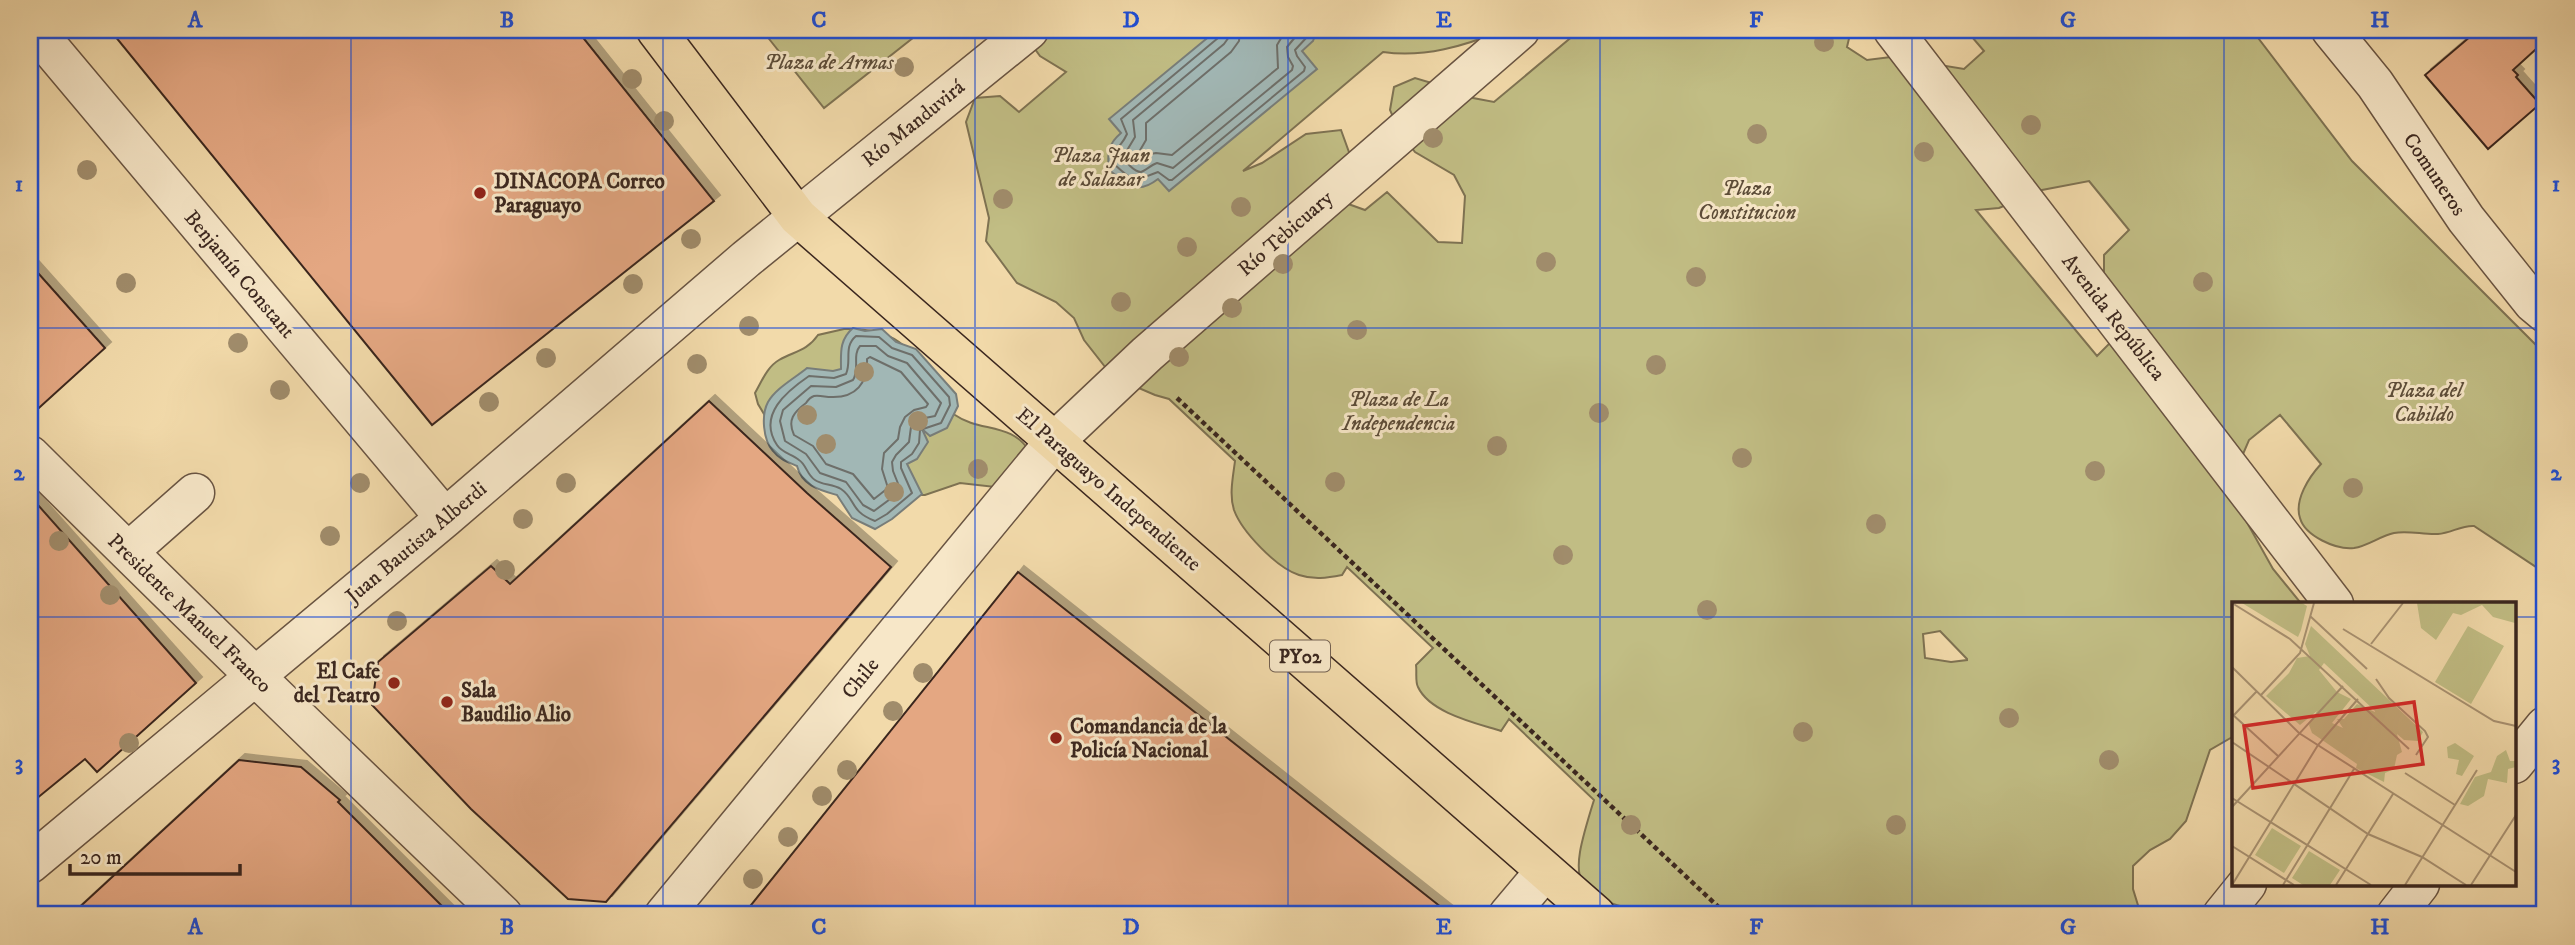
<svg xmlns="http://www.w3.org/2000/svg" width="2575" height="945" font-family="'IM FELL DW Pica',serif">
	<style>
		.green { fill: #c1bd84; stroke: #7e7252; stroke-width: 2; fill-rule: evenodd }
		.water { fill: #a1b7b5; stroke: #787d79; stroke-width: 2 }
		.lines { fill: none; stroke-linecap: round; stroke-linejoin: round }
		.shore { stroke: #6e6f6a; stroke-width: 2 }
		.building { fill: #e4a782; stroke: #3b271f; stroke-width: 2; filter: url(#shadow) }
		.minor-casing { stroke: #695442; stroke-width: 41 }
		.highway-casing { stroke: #3b271f; stroke-width: 41 }
		.path { stroke: #3b271f; stroke-width: 4.5; stroke-dasharray: 5 3.5; stroke-linecap: butt }
		.minor { stroke: #f7e7c8; stroke-width: 38 }
		.highway { stroke: #f2daaa; stroke-width: 38 }
		.tree { fill: #a08c6b }
		.grid { fill: none; stroke: #1d4ed8; stroke-width: 2; stroke-opacity: 0.55 }
		.poi-dot { fill: #8f2418; stroke: #f7e7c8; stroke-width: 2.5 }
		.labels { text-anchor: middle; stroke-width: 6; stroke-linejoin: round; paint-order: stroke }
		.shield { fill: #f7e7c8; stroke: #736152; stroke-width: 2 }
		.shield-label { font-size: 19px; font-weight: bold; fill: #3b271f }
		.park-label { font-size: 21px; font-style: italic; fill: #5c4c38; stroke: #f7e7c8 }
		.street-label { font-size: 21px; fill: #3b271f; stroke: #f7e7c8 }
		.poi-label { font-size: 21px; font-weight: bold; fill: #3b271f; stroke: #f7e7c8; text-anchor: start }
		.inset-road { fill: none; stroke: #a99272; stroke-width: 2 }
		.view { fill: #d62828; fill-opacity: 0.15; stroke: #d62828; stroke-width: 3.5 }
		.inset-edge { fill: none; stroke: #3b271f; stroke-width: 3.5 }
		.neatline { fill: none; stroke: #1d4ed8; stroke-width: 2.5 }
		.grid-label { font-size: 23px; text-anchor: middle; font-weight: bold; fill: #1d4ed8 }
	</style>
	<defs>
		<filter id="shadow"><feDropShadow dx="6" dy="-6" stdDeviation="0" flood-color="#0004"/></filter>
	</defs>
	<rect width="100%" height="100%" fill="#f2daaa"/>
	<filter id="stains"><feTurbulence type="fractalNoise" baseFrequency=".00286" numOctaves="4"/><feColorMatrix values="0 0 0 0 .2 0 0 0 0 .09 0 0 0 0 .02 0 0 0 .5 -.17"/></filter>
	<radialGradient id="worn" r=".72"><stop offset=".6" stop-color="#630" stop-opacity="0"/><stop offset="1" stop-color="#630" stop-opacity=".3"/></radialGradient>
	<!-- green -->
	<path class="green" d="M762,30H923L824,108Z
		M1033,30H1503C1465,46 1424,58 1383,52L1243,171L1262,163L1306,134L1341,130L1350,155L1326,196L1365,210L1387,192L1438,242L1462,243L1465,196L1454,175L1415,152L1399,131L1390,110L1394,87L1415,78L1465,93L1473,98L1494,102L1580,30H1851L1847,47L1867,60L1891,57L1964,69L1984,51L1966,30H2252L2352,161L2545,354V573L2474,526C2462,525 2451,533 2438,534C2424,535 2408,530 2394,533C2380,536 2368,546 2354,548C2336,550 2305,536 2300,518C2294,500 2309,477 2321,464L2280,415L2249,440L2240,461V510L2273,569L2300,602L2234,604V736L2210,750L2186,821L2170,839L2150,850L2133,866V889L2141,915H1661C1568,898 1567,886 1594,800L1509,719L1501,731C1476,723 1430,713 1418,687C1415,682 1417,671 1416,665L1433,648L1347,567L1342,575C1327,578 1314,580 1299,575C1277,568 1242,532 1234,510C1229,495 1233,477 1235,461L1169,399L1155,395L1113,377L1084,340L1074,318L1056,302L1017,283L986,241L989,218L966,122L975,98L1000,96L1019,112L1066,72L1040,56L1032,45ZM2089,181L2129,230L2104,255V278L2120,323L2109,344L2097,356L1976,210L1999,208L2042,190ZM1940,631L1967,659V660L1951,662L1925,658L1923,634Z
		M844,329C898,328 909,347 936,388C942,396 947,409 955,415C979,432 1013,423 1029,451L995,487L960,483L925,495H902L770,424L758,404L755,393C762,381 767,367 779,360C795,351 807,351 818,335Z"/>
	<!-- water -->
	<path class="water" d="M1217,30H1317L1313,41L1302,51L1317,69L1169,191L1158,179C1136,196 1128,184 1109,170C1107,153 1108,144 1121,133L1109,119Z
		M853,328L865,331L882,329L896,342L916,349L956,394L958,406L947,428L930,436L922,429L928,442L917,459L907,464L922,494L892,519L875,529L852,518L837,495C820,490 802,486 797,466C788,462 779,459 773,451C763,440 761,415 768,402C776,388 795,378 807,368L833,371L841,369C841,353 839,340 853,328Z"/>
	<g class="lines">
		<!-- shore -->
		<path class="shore" d="M1221,30L1218,38L1121,119L1127,134C1121,148 1113,146 1115,165C1138,186 1134,180 1158,172L1169,180H1172L1304,71L1305,67L1297,56L1295,50L1307,37L1310,30
			M1230,30L1229,37L1224,44L1133,120L1135,137L1123,157C1125,161 1134,172 1141,172C1145,171 1151,165 1157,163L1173,168L1292,70L1293,66L1288,57L1287,47L1301,30
			M1240,30L1239,41L1231,52L1146,123V140L1139,152L1140,156L1156,153L1172,155L1278,68L1277,45L1286,30
			M856,336L879,337L892,348L912,355L949,397L950,405L941,423L920,430L919,443L912,454L901,462V468L912,493L887,514L875,521C849,511 856,499 841,489C833,484 822,485 815,480C807,475 806,464 799,460C792,454 782,453 777,445C757,415 787,391 809,376L834,378L846,374C852,361 843,347 856,336Z
			M860,346H876L888,356L907,363L941,403L935,416L920,419L911,427L909,442L896,455L892,462L893,471L901,491L874,511L863,505L846,482L820,473L806,454L785,441L780,421L783,410L811,386L836,387L853,380C860,369 852,355 860,346Z
			M870,357L901,372L928,404L926,407L914,410L905,417L900,427L898,439L884,453L882,469L888,488L874,499L853,474L826,464L813,446L794,435C787,420 794,412 806,403C808,400 811,397 814,396C819,395 826,397 831,397C856,398 868,383 867,359Z"/>
	</g>
	<!-- building -->
	<path class="building" d="M110,30H577L714,201L432,425Z
		M2478,30H2545V41L2513,70L2518,75L2516,77L2540,104L2488,149L2425,75Z
		M30,264L105,348L30,416Z
		M709,401L807,493L891,567L606,902L568,899L471,809L372,705L378,662L491,566L510,584Z
		M30,496L196,683L97,772L85,759L30,804Z
		M1018,572L1451,915H743Z
		M239,760L301,767L340,800L338,802L451,915H71Z"/>
	<g class="lines">
		<defs>
			<path id="minor" d="M35,30L445,518
				M1893,30L2334,604
				M2331,30L2375,84L2466,219L2533,303L2545,313
				M30,455C186,610 344,763 503,915
				M128,552L195,493
				M2514,764L2545,726
				M30,864L445,518L746,259L1029,30
				M664,915L1055,441L1147,354L1520,30
				M1508,915L1545,871
				M2222,915L2247,884
				M2396,915L2420,884"/>
			<path id="highway" d="M656,30L798,217L1596,915"/>
		</defs>
		<!-- minor casing -->
		<use href="#minor" class="minor-casing"/>
		<!-- highway casing -->
		<use href="#highway" class="highway-casing"/>
		<!-- path -->
		<path class="path" d="M1177,398L1727,915"/>
		<!-- minor -->
		<use href="#minor" class="minor"/>
		<!-- highway -->
		<use href="#highway" class="highway"/>
	</g>
	<!-- trees -->
	<g class="tree">
		<circle cx="1824" cy="42" r="10"/>
		<circle cx="904" cy="67" r="10"/>
		<circle cx="632" cy="79" r="10"/>
		<circle cx="664" cy="121" r="10"/>
		<circle cx="2031" cy="125" r="10"/>
		<circle cx="1757" cy="134" r="10"/>
		<circle cx="1433" cy="138" r="10"/>
		<circle cx="1924" cy="152" r="10"/>
		<circle cx="87" cy="170" r="10"/>
		<circle cx="1003" cy="199" r="10"/>
		<circle cx="1241" cy="207" r="10"/>
		<circle cx="691" cy="239" r="10"/>
		<circle cx="1187" cy="247" r="10"/>
		<circle cx="1546" cy="262" r="10"/>
		<circle cx="1283" cy="264" r="10"/>
		<circle cx="1696" cy="277" r="10"/>
		<circle cx="2203" cy="282" r="10"/>
		<circle cx="126" cy="283" r="10"/>
		<circle cx="633" cy="284" r="10"/>
		<circle cx="1121" cy="302" r="10"/>
		<circle cx="1232" cy="308" r="10"/>
		<circle cx="749" cy="326" r="10"/>
		<circle cx="1357" cy="330" r="10"/>
		<circle cx="238" cy="343" r="10"/>
		<circle cx="1179" cy="357" r="10"/>
		<circle cx="546" cy="358" r="10"/>
		<circle cx="697" cy="364" r="10"/>
		<circle cx="1656" cy="365" r="10"/>
		<circle cx="864" cy="372" r="10"/>
		<circle cx="280" cy="390" r="10"/>
		<circle cx="489" cy="402" r="10"/>
		<circle cx="1599" cy="413" r="10"/>
		<circle cx="807" cy="415" r="10"/>
		<circle cx="918" cy="421" r="10"/>
		<circle cx="826" cy="444" r="10"/>
		<circle cx="1497" cy="446" r="10"/>
		<circle cx="1742" cy="458" r="10"/>
		<circle cx="978" cy="469" r="10"/>
		<circle cx="2095" cy="471" r="10"/>
		<circle cx="1335" cy="482" r="10"/>
		<circle cx="360" cy="483" r="10"/>
		<circle cx="566" cy="483" r="10"/>
		<circle cx="2353" cy="488" r="10"/>
		<circle cx="894" cy="492" r="10"/>
		<circle cx="523" cy="519" r="10"/>
		<circle cx="1876" cy="524" r="10"/>
		<circle cx="330" cy="536" r="10"/>
		<circle cx="59" cy="541" r="10"/>
		<circle cx="1563" cy="555" r="10"/>
		<circle cx="505" cy="570" r="10"/>
		<circle cx="110" cy="595" r="10"/>
		<circle cx="1707" cy="610" r="10"/>
		<circle cx="397" cy="621" r="10"/>
		<circle cx="923" cy="673" r="10"/>
		<circle cx="893" cy="711" r="10"/>
		<circle cx="2009" cy="718" r="10"/>
		<circle cx="1803" cy="732" r="10"/>
		<circle cx="129" cy="743" r="10"/>
		<circle cx="2109" cy="760" r="10"/>
		<circle cx="847" cy="770" r="10"/>
		<circle cx="822" cy="796" r="10"/>
		<circle cx="1631" cy="825" r="10"/>
		<circle cx="1896" cy="825" r="10"/>
		<circle cx="788" cy="837" r="10"/>
		<circle cx="753" cy="879" r="10"/>
	</g>
	<!-- grid -->
	<path class="grid" d="M351,30V915M663,30V915M975,30V915M1288,30V915M1600,30V915M1912,30V915M2224,30V915M30,328H2545M30,617H2234M2514,617H2545"/>
	<!-- markers -->
	<g class="poi-dot">
		<circle cx="480" cy="193" r="7"/>
		<circle cx="394" cy="683" r="7"/>
		<circle cx="447" cy="702" r="7"/>
		<circle cx="1056" cy="738" r="7"/>
	</g>
	<g class="labels">
		<!-- shield labels -->
		<rect class="shield" x="1270" y="640.5" width="60" height="31" rx="5"/>
		<g class="shield-label">
			<text x="1300" y="663">PY02</text>
		</g>
		<!-- park labels -->
		<g class="park-label">
			<text x="829" y="69">Plaza de Armas</text>
			<text x="1101" y="162">Plaza Juan<tspan x="1101" dy="24">de Salazar</tspan></text>
			<text x="1747" y="195">Plaza<tspan x="1747" dy="24">Constitucion</tspan></text>
			<text x="2424" y="397">Plaza del<tspan x="2424" dy="24">Cabildo</tspan></text>
			<text x="1399" y="406">Plaza de La<tspan x="1399" dy="24">Independencia</tspan></text>
		</g>
		<!-- street labels -->
		<g class="street-label">
			<text transform="translate(913 123) rotate(-39)" y="7">Río Manduvirá</text>
			<text transform="translate(2435 174) rotate(56)" y="7">Comuneros</text>
			<text transform="translate(1285 233) rotate(-41)" y="7">Río Tebicuary</text>
			<text transform="translate(240 274) rotate(50)" y="7">Benjamín Constant</text>
			<text transform="translate(2114 317) rotate(52)" y="7">Avenida República</text>
			<text transform="translate(1109 489) rotate(41)" y="7">El Paraguayo Independiente</text>
			<text transform="translate(416 542) rotate(-40)" y="7">Juan Bautista Alberdi</text>
			<text transform="translate(190 613) rotate(44)" y="7">Presidente Manuel Franco</text>
			<text transform="translate(860 678) rotate(-51)" y="7">Chile</text>
		</g>
		<!-- poi labels -->
		<g class="poi-label">
			<text x="494" y="188">DINACOPA Correo<tspan x="494" dy="24">Paraguayo</tspan></text>
			<text x="380" y="678" text-anchor="end">El Cafe<tspan x="380" dy="24">del Teatro</tspan></text>
			<text x="461" y="697">Sala<tspan x="461" dy="24">Baudilio Alio</tspan></text>
			<text x="1070" y="733">Comandancia de la<tspan x="1070" dy="24">Policía Nacional</tspan></text>
		</g>
	</g>
	<!-- overview -->
	<g transform="translate(2232 602)">
		<rect width="284" height="284" fill="#f2daaa"/>
		<path d="M10,1H70L75,4L69,28L66,35ZM185,1H283V21L261,15L250,3L229,13L221,11L204,38L189,26ZM79,24L191,130L186,139L172,138L165,132L170,150L165,153L162,167L153,171L152,180L124,166L125,162L80,131L77,123L85,109L68,123L34,94L57,71L65,56L78,54L73,42ZM92,61L143,109V110L125,102L112,117H105L111,126L100,121L119,97L105,90L87,68ZM236,24L272,44L239,102L203,80ZM223,141L242,154L230,174L224,172L227,158L216,156L215,145ZM274,148L278,159H283L284,165L276,167L275,181L256,177L252,194L236,204L228,202L243,175L259,170L265,154ZM40,226L69,244L52,271L23,253ZM77,249L108,268L98,283H71L60,276Z" fill="#c1bd84" fill-rule="evenodd"/>
		<path class="inset-road" d="M0,1L58,37L177,147M78,14L135,67M111,27L262,119L284,124M139,42L171,1M0,65L67,131L284,270M144,77L157,96L193,129L196,135L184,153M29,93L68,51L82,1M0,112L46,154M1,114L25,89M0,140L136,232L190,255L234,283M173,171L223,203M0,196L139,283M0,205L111,84M0,244L62,283M0,283L86,143L126,97M51,283L122,167M104,283L161,192M173,283L245,168M239,283L284,213"/>
		<path class="view" d="M182,100L191,162L21,186L12,124Z"/>
		<rect width="284" height="284" class="inset-edge"/>
	</g>
	<!-- margin -->
	<rect width="2575" height="945" fill="none" stroke="#f2daaa" stroke-width="77"/>
	<!-- scale -->
	<path d="M70 864v10h170v-10" fill="none" stroke="#3b271f" stroke-width="3.5"/>
	<text x="80" y="864" font-size="21" fill="#3b271f" stroke="#f7e7c8" stroke-width="5" paint-order="stroke">20 m</text>
	<rect x="38" y="38" width="2498" height="868" class="neatline"/>
	<g class="grid-label">
		<text x="195" y="27">A</text>
		<text x="507" y="27">B</text>
		<text x="819" y="27">C</text>
		<text x="1131" y="27">D</text>
		<text x="1444" y="27">E</text>
		<text x="1756" y="27">F</text>
		<text x="2068" y="27">G</text>
		<text x="2380" y="27">H</text>
		<text x="19" y="191">1</text>
		<text x="2556" y="191">1</text>
		<text x="19" y="480">2</text>
		<text x="2556" y="480">2</text>
		<text x="19" y="770">3</text>
		<text x="2556" y="770">3</text>
		<text x="195" y="934">A</text>
		<text x="507" y="934">B</text>
		<text x="819" y="934">C</text>
		<text x="1131" y="934">D</text>
		<text x="1444" y="934">E</text>
		<text x="1756" y="934">F</text>
		<text x="2068" y="934">G</text>
		<text x="2380" y="934">H</text>
	</g>
	<rect width="100%" height="100%" filter="url(#stains)"/>
	<rect width="100%" height="100%" fill="url(#worn)"/>
</svg>
